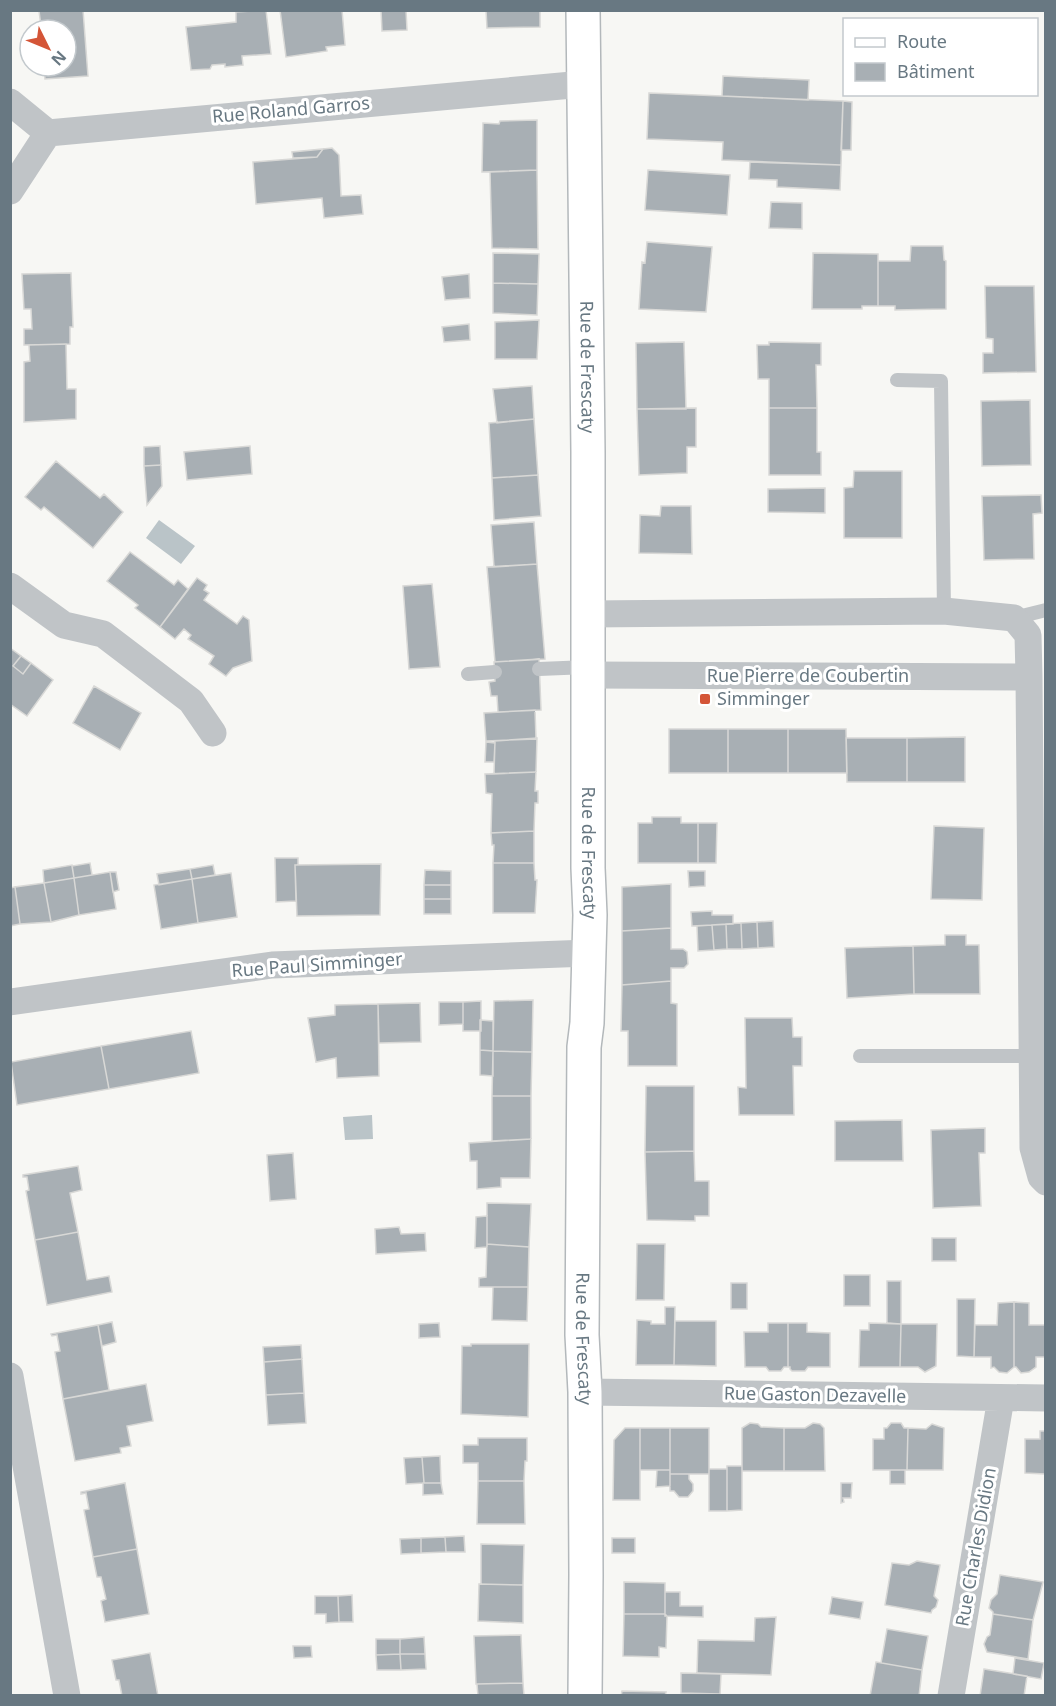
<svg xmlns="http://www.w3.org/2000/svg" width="1056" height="1706" font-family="'Noto Sans',sans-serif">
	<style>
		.water { fill: #bac4c8 }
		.building { fill: #a8afb4; stroke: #d8d8d6; stroke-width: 1.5 }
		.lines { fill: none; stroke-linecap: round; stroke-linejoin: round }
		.secondary-casing { stroke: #b3b8bb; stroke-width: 36 }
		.lane { stroke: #c0c4c7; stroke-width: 14 }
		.street { stroke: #c0c4c7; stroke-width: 27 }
		.secondary { stroke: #fff; stroke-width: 33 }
		.poi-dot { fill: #d45537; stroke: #fff; stroke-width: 2 }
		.labels { text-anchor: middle; stroke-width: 6; stroke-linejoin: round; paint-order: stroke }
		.street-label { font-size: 18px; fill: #687882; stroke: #fff }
		.poi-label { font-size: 18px; fill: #687882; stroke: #fff; text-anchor: start }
	</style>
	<rect width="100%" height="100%" fill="#f7f7f4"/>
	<!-- water -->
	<path class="water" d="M159,520L195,546L181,564L146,538Z
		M372,1115L373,1139L345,1140L343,1117Z"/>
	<!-- building -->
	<path class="building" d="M83,10L88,76L45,79L44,66H66V30H39L38,26H41L39,11Z
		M266,10L271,54L242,56L243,65L225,67V64L212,65L210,69L191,70L186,27L236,22V12Z
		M280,10H342L345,45L326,47L327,51L286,57Z
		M381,10H406L407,30L382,31Z
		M486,10H540V27L487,28Z
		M723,76L809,80L808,100L722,96Z
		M649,93L843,101L841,165L722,160L723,142L647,139Z
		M843,101L852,102L851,150H841Z
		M537,120V170L482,172L483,123L499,124L500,121Z
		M332,148L339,155L341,196L361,195L363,214L324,218L322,198L256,204L253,162L317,157L323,149Z
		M323,149L317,157L293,158L292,152Z
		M750,162L841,165L840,190L777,187V180L749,179Z
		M537,170L538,249L492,248L490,172Z
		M648,170L730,175L727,215L645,210Z
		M771,202L802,203V229L769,228Z
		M647,242L712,247L706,312L639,309L642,262L645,263Z
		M911,246H943L944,260L946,261V309L895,310V306H878V261H910Z
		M493,253L539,254L538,284L493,283Z
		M813,253L878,254V306H862V309H812Z
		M71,273L73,327H70V344L24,345V329H32L31,309H24L22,274Z
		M469,274L470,298L445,300L442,277Z
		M493,283L538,284L537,315L493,313Z
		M985,286H1034L1036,372L983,373V353H993V339L986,338Z
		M539,320L537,359H495V322Z
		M469,324L470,340L444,342L442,327Z
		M684,342L686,409H637L636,343Z
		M769,342L821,343V365H816L817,408H769V379H758L757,345H769Z
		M66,344L67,389H76V419L24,422V362L30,361L29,345Z
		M532,386L534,419L497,423L493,389Z
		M1030,400L1031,465L982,466L981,401Z
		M696,408V447H687V473L639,475L637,409Z
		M769,408H817V452H821V475H769Z
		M534,419L538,475L492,478L489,423Z
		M160,446L161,465L144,466V447Z
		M250,446L252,474L187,480L184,452Z
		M56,461L100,498L104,494L123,512L93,548L44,507L41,510L25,497Z
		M161,465L162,486L147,505L144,466Z
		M854,471H902V538H844V488L853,487Z
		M538,475L541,516L494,520L492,478Z
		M825,488V513L768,512V489Z
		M1041,495L1042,513L1033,514L1034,559L984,560L982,496Z
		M661,506H691L692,554L639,553L640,515L660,516Z
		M534,522L537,564L494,567L491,525Z
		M130,552L174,585L178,580L188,589L160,627L135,608L138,605L107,581Z
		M537,564L545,659L495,662L487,567Z
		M197,578L207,585L204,590L209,593L204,600L237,624L243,616L249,620L252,661L233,668L226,676L209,664L214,656L188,639L191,635L184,629L175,639L160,627Z
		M432,584L440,667L409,669L403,586Z
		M10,648L21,656L13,666L23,674L31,663L53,680L27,716L10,704Z
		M21,656L31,663L23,674L13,666Z
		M539,659L541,710L498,712L497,696H491L489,682L495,681L494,662Z
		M94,686L141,713L120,750L73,723Z
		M535,710L536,739L486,741L484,713Z
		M669,729H728V773H669Z
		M728,729H788V773H728Z
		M788,729H846L847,773H788Z
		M965,737V782H907V738Z
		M537,738L536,772L494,774L495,741Z
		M846,738H907V782H847Z
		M486,742L495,743L494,762H485Z
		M536,772L535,791H538V803H535L534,831L491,833L492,794L486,793L485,774Z
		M652,817H681V823H698V863H638V823H652Z
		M698,823H717L716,863H698Z
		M934,826L984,828L982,900L931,899Z
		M534,831V863H493L494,845H492L491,833Z
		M275,858H298V865H295L296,901L276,902Z
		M90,863L92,875L74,878L72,866Z
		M493,863H534L535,880H537L535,913H493Z
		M381,864L380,915L297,916L295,865Z
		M72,865L74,878L44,883L43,870Z
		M213,865L215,875L192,879L190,869Z
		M190,869L192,879L159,885L157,874Z
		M425,870L451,871V885H424Z
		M688,871H705V886L689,887Z
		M110,872L116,909L79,915L74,878Z
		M110,872H116L119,890L113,892Z
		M231,873L237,917L198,923L192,879Z
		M74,878L79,915L51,922L44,883Z
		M192,879L198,923L161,929L154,885Z
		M44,883L51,922L20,924L15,887Z
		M671,884V928L622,931V887Z
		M424,885H451V899H424Z
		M15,887L20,924L10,926V888Z
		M424,899H451V914H424Z
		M712,911V915H733V924L692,926L691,912Z
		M773,921L774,947L758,948L757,922Z
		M757,922L758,948L742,949L741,923Z
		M741,923L742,949H727L726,924Z
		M726,924L727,949L714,950L712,925Z
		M712,925L714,950L698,951L697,926Z
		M671,928V949H683L687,952L688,964L684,968H671V981L622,985V931Z
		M945,935H966V945H979L980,994H914L913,946L945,945Z
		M913,946L914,994L847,998L845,948Z
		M671,981V1003L677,1004V1066H628V1031H621L622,985Z
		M533,1000L532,1052L493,1051L494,1001Z
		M481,1001V1031H463V1002Z
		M439,1002H463V1024L439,1025Z
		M420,1003L421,1042L379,1043L378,1004Z
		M378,1004L379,1076L337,1078L336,1058L316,1062L308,1018L335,1015V1005Z
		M745,1018H792L793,1037H802V1066H793L794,1115H739L738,1087L746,1088Z
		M480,1020L493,1021V1051L480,1050Z
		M191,1031L199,1073L109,1089L101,1046Z
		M101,1046L109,1089L17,1105L11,1062Z
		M480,1050L493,1051V1076L480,1075Z
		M493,1051L532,1052L531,1096H492Z
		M646,1086H694V1151L645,1152Z
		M492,1096H531V1139L492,1141Z
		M902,1120L903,1161H835V1121Z
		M985,1128V1153H979L981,1206L933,1208L931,1130Z
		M531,1139L530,1178H501V1187L477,1189V1161H470L469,1143Z
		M694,1151L695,1181H709V1216H695V1221L647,1220L645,1152Z
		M293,1153L296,1199L270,1201L267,1155Z
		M78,1166L82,1190L70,1193L78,1232L35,1240L26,1191L29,1190L27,1177H23V1175Z
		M487,1203L531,1204L529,1247L487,1244Z
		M487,1216V1247L475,1248L476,1217Z
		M399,1227L401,1234L425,1233L426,1251L376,1254L375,1229Z
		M78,1232L87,1280L109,1276L112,1292L47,1305L35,1240Z
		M932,1238H956V1261H932Z
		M487,1244L529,1247L528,1287H479V1278L486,1277Z
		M637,1244H665L664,1300H636Z
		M844,1275H870V1306H844Z
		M887,1281H901V1324L887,1323Z
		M731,1283H747V1309H731Z
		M493,1287H528L527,1321L492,1320Z
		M957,1299H975L974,1357L957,1356Z
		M1014,1302L1029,1303V1325H1046V1357H1036V1367L1029,1372L1021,1373L1016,1367H1014Z
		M1014,1302V1367L1007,1373L999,1372L994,1367L991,1368V1357H974L975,1325H997L998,1303Z
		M665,1307H675L674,1365H636L637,1320L651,1321V1324H665Z
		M675,1321H716V1366L674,1365Z
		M112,1322L116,1342L102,1346L98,1325Z
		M439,1323L440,1337L419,1338V1324Z
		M768,1323H788V1367H784L781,1371H769L766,1367H745L744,1332H768Z
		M788,1323H807V1332L830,1333V1367H808L805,1371H792L790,1369V1367H788Z
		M869,1323L901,1324L900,1367H859L860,1330H869Z
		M901,1324H937L936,1366L925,1372L918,1367H900Z
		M98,1325L109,1390L63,1399L55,1352L60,1351L57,1335L52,1336L51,1334Z
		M471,1344H529L528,1417L461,1414L462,1346H471Z
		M301,1345L302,1359L264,1362L263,1347Z
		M302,1359L304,1393L266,1395L264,1362Z
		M146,1384L153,1421L127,1426L131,1446L120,1448L121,1453L75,1461L63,1399Z
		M304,1393L306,1423L268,1425L266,1395Z
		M750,1423L758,1424L761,1427L784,1428V1471H742V1428Z
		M813,1423L820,1424L824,1428L825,1471H784V1428H805Z
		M891,1423H901L904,1428H908L907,1470H873V1439H884V1428H887Z
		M932,1424L944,1428L943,1470H907L908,1428L926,1429Z
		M625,1428H640V1500H613L614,1440Z
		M640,1428H670V1470H640Z
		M670,1428H709V1474H670Z
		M1040,1431H1046V1477L1045,1474L1025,1473V1439H1040Z
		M478,1438H527V1461H525L524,1481H478V1463H463V1445H478Z
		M440,1456L441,1483H424L422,1457Z
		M422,1457L424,1483L406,1484L404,1458Z
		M727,1466H742V1510L727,1511Z
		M709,1469H727V1511H709Z
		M657,1470H670V1486L656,1487Z
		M890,1470H905V1484H890Z
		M670,1474H689V1479L693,1484V1491L688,1497H679L674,1491H670Z
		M478,1481H524L525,1524H477Z
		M125,1483L137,1549L93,1557L84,1510L89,1509L86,1493L81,1494V1492Z
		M423,1483H441L443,1494L423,1495Z
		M841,1483H852L851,1498H843L844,1502L841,1503Z
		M464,1536L465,1552H446L445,1537Z
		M445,1537L446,1552L421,1553V1538Z
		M421,1538V1553L401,1554L400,1539Z
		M612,1538H635V1553H612Z
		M481,1544L524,1545L523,1585L481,1584Z
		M137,1549L149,1614L105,1622L101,1601L106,1599L101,1577H97L93,1557Z
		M917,1561L940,1565L934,1596L938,1600L936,1607L932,1610L931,1613L885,1605L892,1563L909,1565Z
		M1000,1575L1043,1582L1033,1620L993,1614V1612L989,1608L991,1600L997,1594Z
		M624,1582L665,1583V1614H624Z
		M479,1584L523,1585V1623L478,1621Z
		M665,1592H680V1606H703V1617L665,1616Z
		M352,1595L353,1622H339L338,1596Z
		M315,1596H338L339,1622L326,1623V1614H315Z
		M832,1597L863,1602L860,1619L829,1614Z
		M624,1614H665L667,1616L666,1648L659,1647V1657L623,1656Z
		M993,1614L1033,1620L1028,1659L987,1652L984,1644L987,1637L990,1635Z
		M776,1617L771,1675L697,1673L698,1640L754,1641L755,1618Z
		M887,1629L928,1636L922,1670L881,1663Z
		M521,1635L523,1683L476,1684L474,1636Z
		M424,1637L425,1654H400V1639Z
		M376,1639H400V1654L376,1655Z
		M293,1646H311L312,1657L294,1658Z
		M150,1653L158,1696H122L119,1680H116L112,1660Z
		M400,1654L401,1670H377L376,1655Z
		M400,1654H425L426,1669L401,1670Z
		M1015,1658L1044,1663L1041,1679L1013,1674Z
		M876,1662L922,1670L919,1696H870Z
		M984,1669L1027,1676L1024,1696H980Z
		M681,1673L721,1674L720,1694L681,1693Z
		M523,1683L524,1696H478L477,1684Z
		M622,1691L666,1692L665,1696H621Z"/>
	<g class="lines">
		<defs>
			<g id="secondary">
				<path id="s1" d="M583,10L588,452V868L590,915L587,1023L584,1047L582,1335L585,1392L586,1575L585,1696"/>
			</g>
		</defs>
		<!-- secondary casing -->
		<use href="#secondary" class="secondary-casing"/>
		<!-- lane -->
		<path class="lane" d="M897,380L941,381L944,611
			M1014,618L1046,610
			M539,669L588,667
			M468,674L495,672
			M860,1056H1032"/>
		<!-- street -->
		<path class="street" d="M10,102L48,133L583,84
			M10,191L48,133
			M10,586L64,625L103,634L191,701L213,733
			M588,675L1029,677L1028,635L1014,618L944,611L588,614
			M1029,677L1033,1148L1041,1177L1046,1182
			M10,1002L272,965L589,953
			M10,1376L67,1696
			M585,1392L1046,1398
			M951,1696L1001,1398"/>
		<!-- secondary -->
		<use href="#secondary" class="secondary"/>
	</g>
	<!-- markers -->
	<rect class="poi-dot" x="699" y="693" width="12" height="12" rx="3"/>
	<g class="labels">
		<!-- street labels -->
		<g class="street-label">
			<text transform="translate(291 110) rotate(-5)" y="6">Rue Roland Garros</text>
			<text dy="6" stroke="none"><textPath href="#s1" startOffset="357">Rue de Frescaty</textPath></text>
			<text x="808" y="682">Rue Pierre de Coubertin</text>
			<text dy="6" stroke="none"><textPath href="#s1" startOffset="843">Rue de Frescaty</textPath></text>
			<text transform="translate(317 965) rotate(-4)" y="6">Rue Paul Simminger</text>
			<text dy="6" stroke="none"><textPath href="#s1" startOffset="1329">Rue de Frescaty</textPath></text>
			<text transform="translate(815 1395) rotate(1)" y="6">Rue Gaston Dezavelle</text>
			<text transform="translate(976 1547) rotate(-80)" y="6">Rue Charles Didion</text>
		</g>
		<!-- poi labels -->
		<g class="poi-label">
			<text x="717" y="705">Simminger</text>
		</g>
	</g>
	<!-- border -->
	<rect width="1056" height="1706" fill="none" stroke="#687882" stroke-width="24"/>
	<!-- legend -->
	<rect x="843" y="18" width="195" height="78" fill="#ffffff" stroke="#c3c9cd" stroke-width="1.5"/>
	<rect x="855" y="38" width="30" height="9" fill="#ffffff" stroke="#c3c9cd" stroke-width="1.5"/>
	<text x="897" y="48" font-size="18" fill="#687882">Route</text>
	<rect x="855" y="63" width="30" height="18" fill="#a8afb4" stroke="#c3c9cd" stroke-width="1.5"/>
	<text x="897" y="78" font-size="18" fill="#687882">Bâtiment</text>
	<!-- north arrow -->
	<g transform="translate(48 48) rotate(133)"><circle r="28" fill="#ffffff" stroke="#c3c9cd" stroke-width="1.5"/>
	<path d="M0-4.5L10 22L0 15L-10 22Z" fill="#d45537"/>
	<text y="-9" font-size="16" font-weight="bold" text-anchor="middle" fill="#687882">N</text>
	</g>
</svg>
